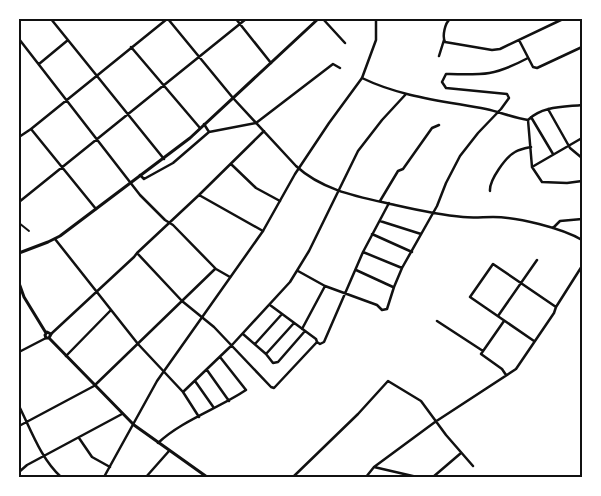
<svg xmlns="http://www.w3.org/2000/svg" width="601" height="496" font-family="Arial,sans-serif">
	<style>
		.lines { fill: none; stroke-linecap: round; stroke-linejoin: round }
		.pedestrian { stroke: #111; stroke-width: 2 }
		.minor { stroke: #111; stroke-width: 2.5 }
		.tertiary { stroke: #111; stroke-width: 2.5 }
		.secondary { stroke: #111; stroke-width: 3 }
		.neatline { fill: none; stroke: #111; stroke-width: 2 }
	</style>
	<rect width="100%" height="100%" fill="#fff"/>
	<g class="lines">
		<!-- pedestrian -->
		<path class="pedestrian" d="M19,223L29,231"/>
		<!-- minor -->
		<path class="minor" d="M51,19L164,159
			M168,19L233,98L296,166C323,191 360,197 395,205C417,210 440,215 463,217C473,218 483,217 493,217C517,217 562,228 582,240
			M236,19L271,63
			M323,19L345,43
			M450,19C445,23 442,36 445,42L492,50L500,49L563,19
			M19,39L140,195L165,220L173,225L216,269L230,277
			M519,40L533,67L537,68L582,47
			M131,47L200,128
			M439,56L444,40
			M39,64L68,40
			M362,78C401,97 444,101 486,109C500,112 514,118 528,120
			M582,105C564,107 542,106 528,120L532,167L542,182L567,183L582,181
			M548,109L570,148L582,158
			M531,117L553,154
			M31,129L96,209
			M209,132L256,123L333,64L340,68
			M19,137L31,129L167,19
			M232,165L256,188L280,201
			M532,167L582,138
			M140,175L144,179L173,163L209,132L204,124
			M490,191C489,180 506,157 515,152C520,149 526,148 531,147
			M199,195L263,231
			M380,201L398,171L403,169L432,128L439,125
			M19,202L246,19
			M380,221L421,234
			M553,228L560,221L582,219
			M372,234L412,252
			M55,239L138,344L183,392L199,417
			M363,252L402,268
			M137,253L182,301L214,327L271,387L274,388L317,342L316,339L270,305
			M356,270L393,287
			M298,271L325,286L377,305L382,310L387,309L394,287L402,268L437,206L446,183L460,156L478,133L501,109L509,98L507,94L446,88L442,82L446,74C483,75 494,76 528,58
			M498,316L537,260
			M437,321L483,351
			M504,321L481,354L502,369L506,375
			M302,329L325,286
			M51,334L134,257L137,253L199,195L264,131
			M243,334L266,354L273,363L278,362L305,331
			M534,341L470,297L493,264L556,307
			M317,342L320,344L324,342L363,252L389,203
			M255,344L282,314
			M19,352L46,338
			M266,354L294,323
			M66,356L111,310
			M207,370L229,401
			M195,381L214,408
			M183,392L232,345L290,282L309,251L358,151L382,120L406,94
			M19,406C31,430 41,459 61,477
			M19,426L94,386L215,269
			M79,438L92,457L110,467
			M158,443C181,421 219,408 246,390L220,357
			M374,467L417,477
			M19,472L27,465L122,414
			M146,477L169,451
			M293,477L358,414L388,381L421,401L446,435L473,466
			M366,477L374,467L435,422L516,369L554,313L556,307L582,266
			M433,477L461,453"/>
		<!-- tertiary -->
		<path class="tertiary" d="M104,477L157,381L263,231L295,174L329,123L362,78L376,40V19"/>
		<!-- secondary -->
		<path class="secondary" d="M19,253L48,242L60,236L190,138L318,19
			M19,283L24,297L46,333
			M49,338L51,334L47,332L45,335L46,338H49L134,425L207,477"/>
	</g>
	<!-- border -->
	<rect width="601" height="496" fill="none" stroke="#ffffff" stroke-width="40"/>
	<rect x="20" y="20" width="561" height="456" class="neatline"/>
</svg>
